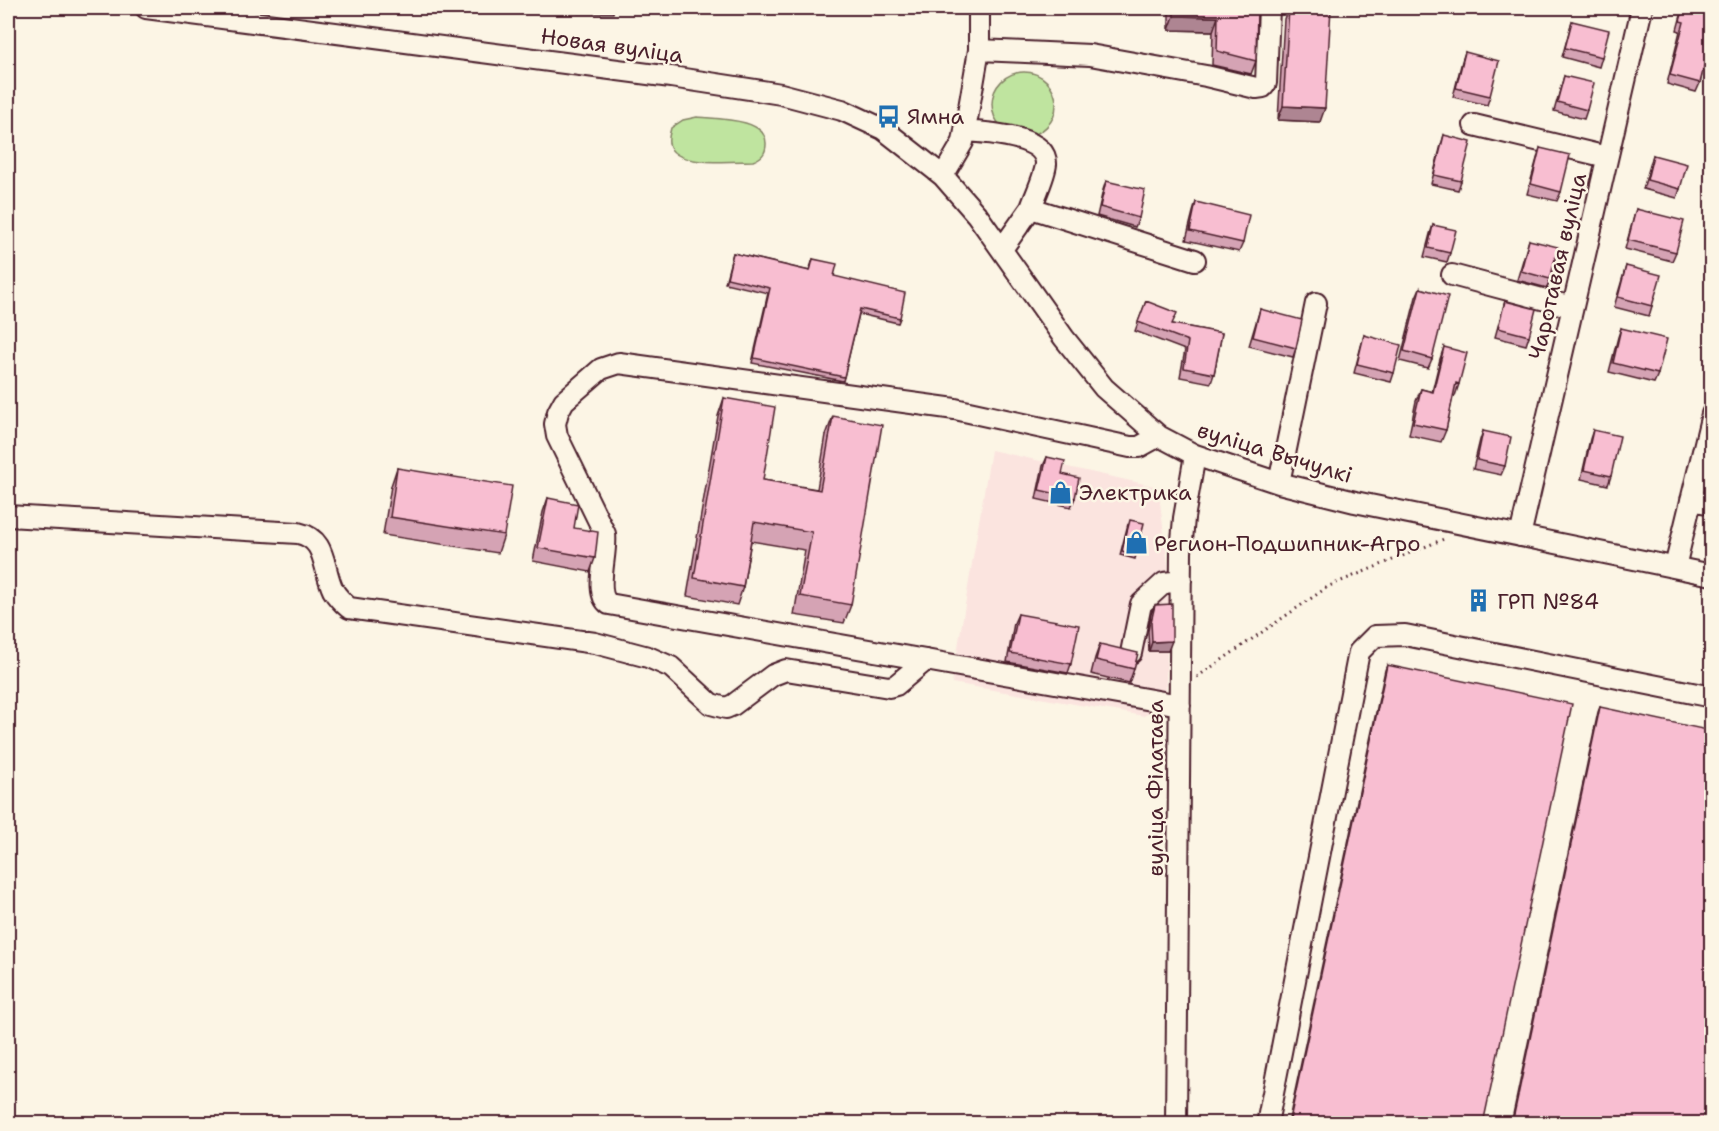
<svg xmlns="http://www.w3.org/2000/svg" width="1719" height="1131" font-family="'Shantell Sans',sans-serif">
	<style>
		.built { fill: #fbe4df }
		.green { fill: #bfe49f; stroke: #848265; stroke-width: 1.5 }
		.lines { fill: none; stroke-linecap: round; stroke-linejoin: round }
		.minor-casing { stroke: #4a1f2b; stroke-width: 24 }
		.path { stroke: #4a1f2b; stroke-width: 3; stroke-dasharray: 1.5 4.5; stroke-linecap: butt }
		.minor { stroke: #fcf5e5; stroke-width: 20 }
		.wall { fill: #d5a3b4; stroke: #4a1f2b; stroke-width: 1.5 }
		.shaded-wall { fill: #ae8592; stroke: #4a1f2b; stroke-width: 1.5 }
		.building { fill: #f8bed1; stroke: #4a1f2b; stroke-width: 1.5 }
		.labels { text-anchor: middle; stroke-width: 5; stroke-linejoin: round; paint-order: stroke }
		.street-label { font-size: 22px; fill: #4a1f2b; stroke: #fcf5e5 }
		.poi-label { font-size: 22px; fill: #4a1f2b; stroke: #fcf5e5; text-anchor: start }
	</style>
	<rect width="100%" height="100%" fill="#fcf5e5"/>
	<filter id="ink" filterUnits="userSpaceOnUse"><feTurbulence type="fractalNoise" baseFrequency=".0167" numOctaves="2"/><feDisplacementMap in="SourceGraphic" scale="12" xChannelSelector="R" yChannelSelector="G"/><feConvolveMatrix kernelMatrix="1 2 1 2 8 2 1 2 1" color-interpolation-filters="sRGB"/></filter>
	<g filter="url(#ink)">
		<!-- built -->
		<path class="built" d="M991,450L1158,487L1170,581L1165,703L1144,716L952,683Z"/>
		<!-- green -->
		<path class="green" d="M992 104a32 32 0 1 1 64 0a32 32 0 1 1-64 0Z
			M697,117C717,119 767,118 766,144C766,154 761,158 753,161C733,161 672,168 669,143C668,139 670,132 671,128L683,120Z"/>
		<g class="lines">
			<defs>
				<path id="minor" d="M146,8L671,77L781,94L842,110L883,129L943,176L977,215L1064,338L1104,388L1159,436L1195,455L1279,483L1355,502L1712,575
					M979,50L1090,55L1206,76L1256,88L1263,87L1266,83L1269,8
					M1474,125L1607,157
					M966,131C985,133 1047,135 1046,164C1045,176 1035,196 1031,208
					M943,176L963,142L979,50V8
					M1002,249L1031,208L1195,260
					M1452,275L1572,307
					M1159,436L1139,447H1130L955,409L619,363L601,369L564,401L558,412L555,424L557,436L605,534C608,554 593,593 609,604L1180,705
					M1279,483L1316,303
					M1691,500L1712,504
					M8,516L298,533C327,539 322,567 333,590C337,597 342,602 349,608L595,643L648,657L671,667L711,704L726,708L733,705L773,675L786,670L889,687L896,685L926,660
					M1520,536L1642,8
					M1675,567L1712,414
					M1131,653L1141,604L1164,583L1181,581
					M1176,1124L1181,552L1184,518L1195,455
					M1267,1124L1359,652L1375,636L1405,635L1712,697"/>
			</defs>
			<!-- minor casing -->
			<use href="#minor" class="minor-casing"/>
			<!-- path -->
			<path class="path" d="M1197,677L1329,586L1444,539"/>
			<!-- minor -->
			<use href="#minor" class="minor"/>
		</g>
		<!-- wall -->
		<path class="wall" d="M1150,8H1257L1256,61L1251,74L1212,65L1213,31L1169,30V8Z
			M1288,8H1323L1320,122L1278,120L1284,19Z
			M1474,8H1503L1501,14Z
			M1683,8H1712V39H1711L1700,83L1696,92L1667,84L1680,31L1677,30Z
			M1572,21L1602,57L1599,67L1562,57Z
			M1465,52L1490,96L1487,105L1453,97L1462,61Z
			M1564,76L1587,110L1584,119L1554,111Z
			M1444,135L1461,181L1458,190L1431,184L1441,145Z
			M1540,148L1561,192L1557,201L1527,194Z
			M1653,155L1680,189L1677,198L1643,189Z
			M1106,181L1139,218L1135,227L1097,216L1103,190Z
			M1196,202L1243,243L1239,252L1186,240L1193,212Z
			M1636,209L1676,252L1672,261L1625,249Z
			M1433,225L1450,253L1447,262L1424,257L1430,234Z
			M1529,240L1550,279L1547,288L1517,280Z
			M733,253L809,271L813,259L834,276L900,318L898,323L859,314L843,381L752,363L768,293L725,283Z
			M1626,266L1652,306L1649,316L1614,307Z
			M1420,288L1432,359L1428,368L1400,361L1416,297Z
			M1146,301L1173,324L1222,333L1214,374L1211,383L1180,377L1185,350L1135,331Z
			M1505,301L1529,336L1526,345L1495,337Z
			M1260,309L1296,348L1293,357L1249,346Z
			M1621,328L1658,374L1654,383L1609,372L1618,337Z
			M1364,335L1394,373L1391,382L1354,373Z
			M1444,347L1459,384L1455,396L1453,395L1446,430L1441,442L1409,435L1416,401L1421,389L1432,392L1440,359Z
			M724,398L763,480L817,489L826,435L833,416L851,605L844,623L794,615L805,550L751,541L743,587L737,605L687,596L718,416Z
			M1593,430L1611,476L1608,485L1581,479L1590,439Z
			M1483,431L1505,466L1501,475L1473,469L1480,440Z
			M1047,457L1062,474L1075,498L1071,507L1036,499L1043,466Z
			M397,468L504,535L498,553L383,535L391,486Z
			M548,498L574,528L595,558L590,572L533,561L543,512Z
			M1128,524L1136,555L1135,559L1120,555Z
			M1155,605L1168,651H1149L1148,631L1151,614Z
			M1018,614L1071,664L1068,673L1007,662L1014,623Z
			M1100,644L1134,669L1129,683L1091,674L1095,658Z
			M1387,665L1483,1124H1288L1385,670Z
			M1600,707L1703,1124H1511L1598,712Z"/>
		<!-- shaded-wall -->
		<path class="shaded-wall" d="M580,8H614L613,13H578Z
			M1174,16L1218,17L1213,31L1169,30Z
			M1283,106L1325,108L1320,122L1278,120Z
			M1172,641L1168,651H1149L1152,642Z"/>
		<!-- building -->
		<path class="building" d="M1174,8H1257L1256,61L1217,51L1218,17L1174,16Z
			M1289,8H1331L1325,108L1283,106Z
			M1684,8H1712V35L1700,83L1670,75L1684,22L1680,21Z
			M1572,21L1609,30L1602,57L1565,48Z
			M1465,52L1499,61L1490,96L1456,88Z
			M1564,76L1594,83L1587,110L1557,102Z
			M1444,135L1471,142L1461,181L1434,175Z
			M1540,148L1570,155L1561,192L1531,184Z
			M1653,155L1687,164L1680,189L1647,180Z
			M1106,181L1145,190L1139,218L1100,207Z
			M1196,202L1249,215L1243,243L1190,231Z
			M1636,209L1684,221L1676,252L1628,240Z
			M1433,225L1456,230L1450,253L1428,248Z
			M1529,240L1558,247L1550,279L1521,271Z
			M733,253L810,271L813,259L837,264L834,276L905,293L900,318L860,309L844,377L754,358L770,288L727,278Z
			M1626,266L1661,275L1652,306L1618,297Z
			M1420,288L1448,296L1432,359L1404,351Z
			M1146,301L1177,313L1172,324L1222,333L1214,374L1184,368L1188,341L1138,322Z
			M1505,301L1536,309L1529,336L1498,328Z
			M1260,309L1302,320L1296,348L1253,337Z
			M1621,328L1667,339L1658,374L1613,363Z
			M1364,335L1401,345L1394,373L1357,364Z
			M1444,347L1467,353L1459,384L1456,383L1446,430L1413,423L1421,389L1433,392Z
			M724,398L775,407L763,480L820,490L833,416L882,425L851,605L800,596L812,532L754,522L743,587L694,578Z
			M1593,430L1620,436L1611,476L1584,470Z
			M1483,431L1511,437L1505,466L1477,460Z
			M1047,457L1065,461L1062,474L1079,478L1075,498L1039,490Z
			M397,468L512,486L504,535L390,517Z
			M548,498L578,504L574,528L598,532L595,558L538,548Z
			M1130,520L1144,523L1136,555L1122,551Z
			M1172,604V641L1152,642L1151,622L1155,605Z
			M1018,614L1079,625L1071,664L1010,653Z
			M1100,644L1138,653L1134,669L1096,660Z
			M1387,665L1572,704L1483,1124H1289Z
			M1600,707L1712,731V1084L1703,1124H1512Z"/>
	</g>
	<!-- icons -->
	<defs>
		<symbol id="bus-bare" viewBox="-9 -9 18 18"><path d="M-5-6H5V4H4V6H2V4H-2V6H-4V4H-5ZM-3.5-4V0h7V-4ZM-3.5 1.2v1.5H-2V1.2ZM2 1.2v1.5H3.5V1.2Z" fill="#1f6fb2" stroke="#fcf5e5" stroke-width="2.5" paint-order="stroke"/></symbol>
		<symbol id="shop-bare" viewBox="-9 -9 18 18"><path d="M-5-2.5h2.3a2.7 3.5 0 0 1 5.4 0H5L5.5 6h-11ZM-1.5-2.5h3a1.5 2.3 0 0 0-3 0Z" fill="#1f6fb2" stroke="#fcf5e5" stroke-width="2.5" paint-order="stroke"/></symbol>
		<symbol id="building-bare" viewBox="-9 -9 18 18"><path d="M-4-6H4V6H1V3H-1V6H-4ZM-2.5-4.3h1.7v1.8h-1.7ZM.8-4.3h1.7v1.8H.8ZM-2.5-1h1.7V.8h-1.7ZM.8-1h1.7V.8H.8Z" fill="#1f6fb2" stroke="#fcf5e5" stroke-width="2.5" paint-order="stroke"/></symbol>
	</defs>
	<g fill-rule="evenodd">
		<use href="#bus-bare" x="872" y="100" width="33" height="33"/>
		<use href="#shop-bare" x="1044" y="476" width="33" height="33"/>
		<use href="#shop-bare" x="1120" y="526" width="33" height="33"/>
		<use href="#building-bare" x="1462" y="584" width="33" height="33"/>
	</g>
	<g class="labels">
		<!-- street labels -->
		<g class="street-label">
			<text transform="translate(612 45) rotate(8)" y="8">Новая вуліца</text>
			<text transform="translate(1557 266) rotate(-77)" y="8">Чаротавая вуліца</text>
			<text transform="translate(1275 452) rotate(17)" y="8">вуліца Вычулкі</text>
			<text transform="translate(1155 788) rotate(-90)" y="8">вуліца Філатава</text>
		</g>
		<!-- poi labels -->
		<g class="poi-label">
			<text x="907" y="124">Ямна</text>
			<text x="1079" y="500">Электрика</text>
			<text x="1154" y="551">Регион-Подшипник-Агро</text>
			<text x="1497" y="609">ГРП №84</text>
		</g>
	</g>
	<!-- margin -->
	<rect width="1719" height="1131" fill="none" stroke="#fcf5e5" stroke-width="30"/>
	<rect x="15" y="15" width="1689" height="1101" fill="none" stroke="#4a1f2b" stroke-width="2" filter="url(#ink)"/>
</svg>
